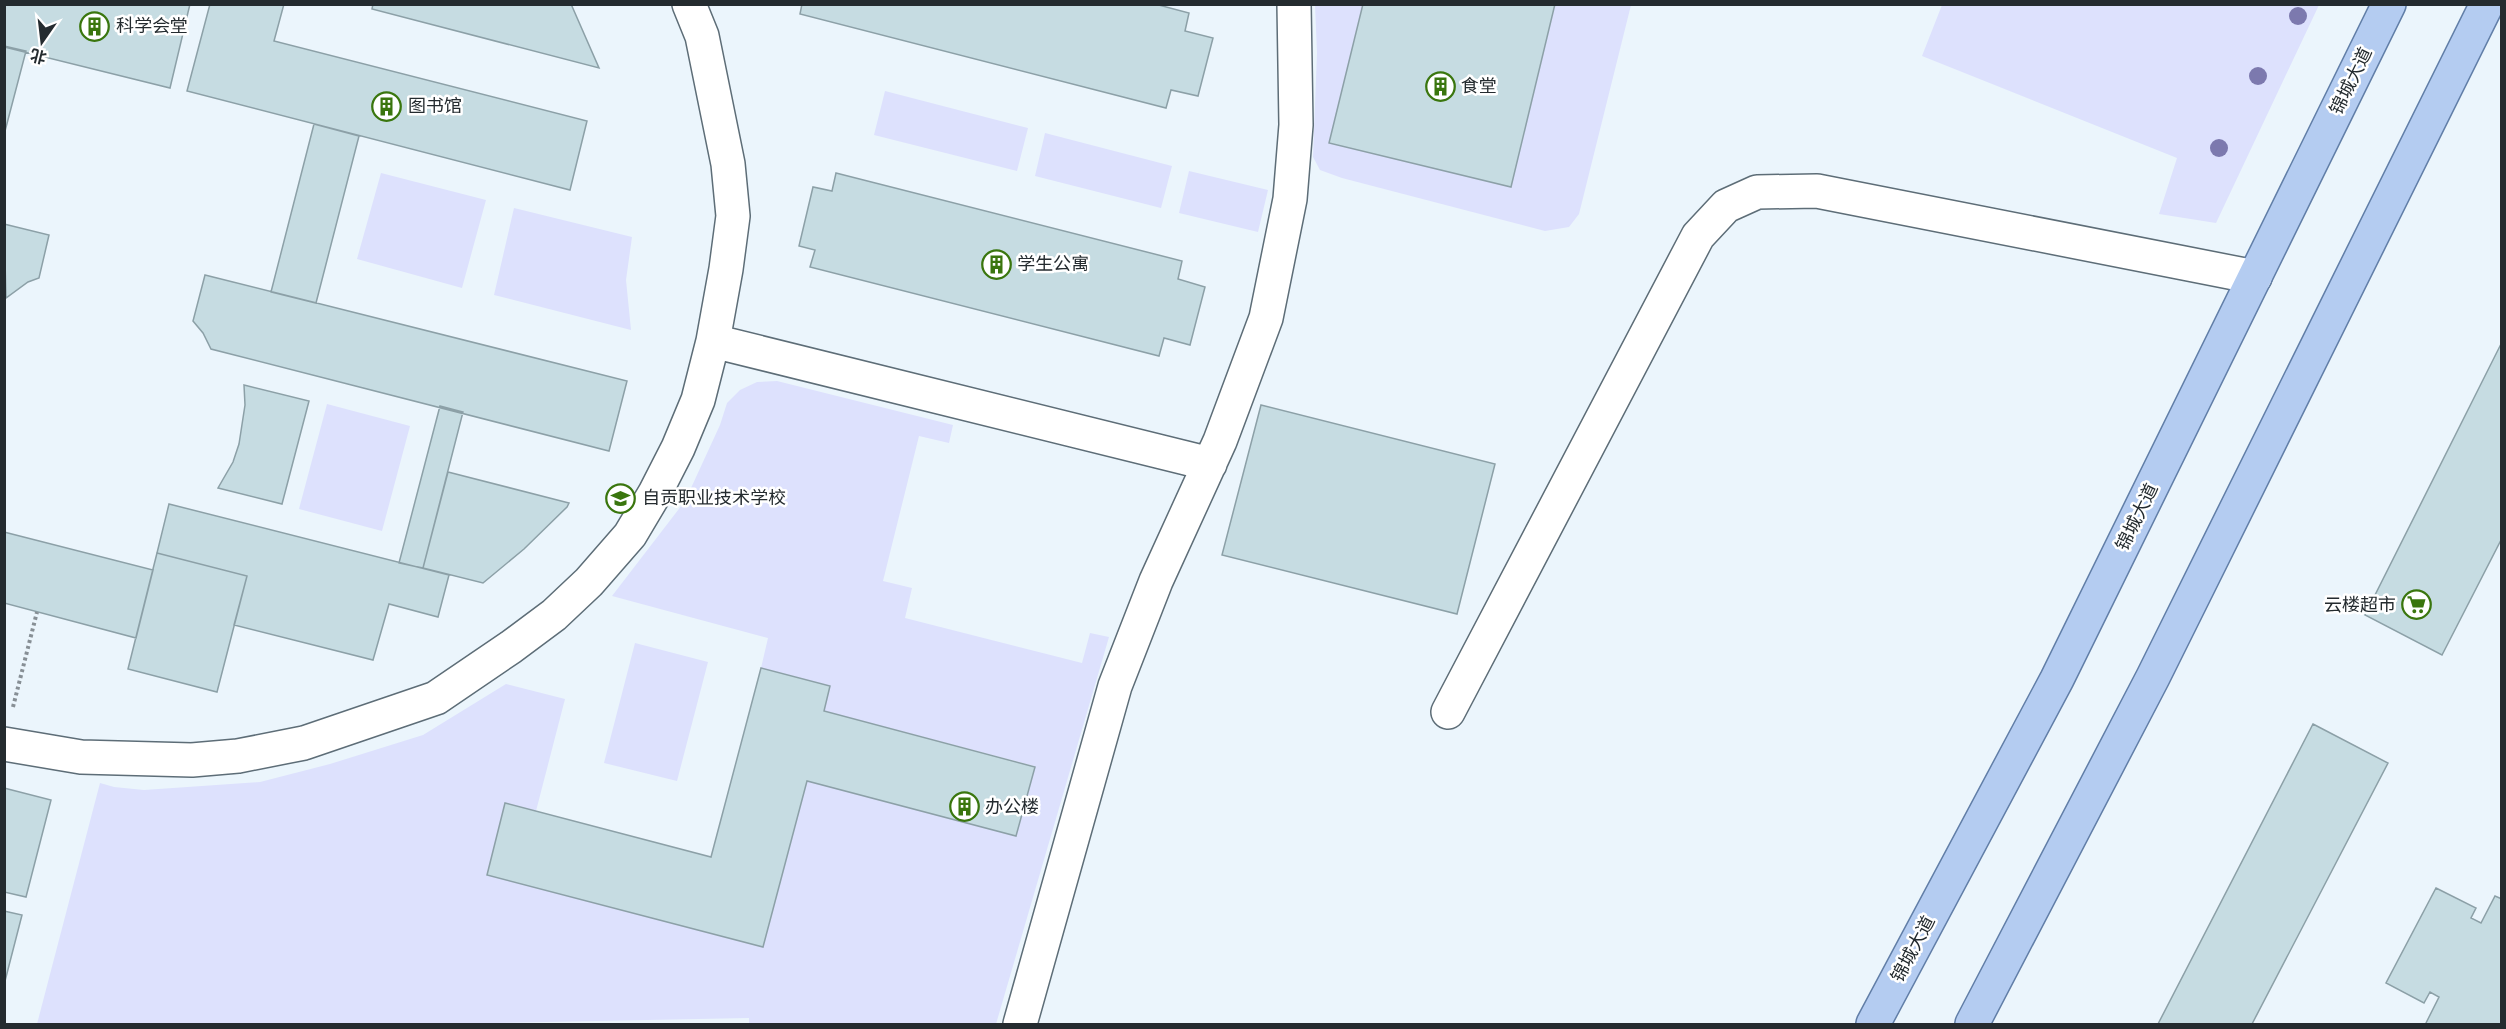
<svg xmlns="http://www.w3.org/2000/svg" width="2506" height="1029" font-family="Arial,'Noto Sans SC',sans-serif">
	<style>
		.green { fill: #dde1fd }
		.building { fill: #c6dce2; stroke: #8ca0a7; stroke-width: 1.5 }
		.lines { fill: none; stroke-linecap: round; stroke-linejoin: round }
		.minor-casing { stroke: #5d6d77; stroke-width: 36 }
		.major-casing { stroke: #617ea7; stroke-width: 36 }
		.path { stroke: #878f95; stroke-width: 4; stroke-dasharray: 3 3; stroke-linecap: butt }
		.minor { stroke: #fff; stroke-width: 33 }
		.major { stroke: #b4ccf1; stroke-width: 33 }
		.tree { fill: #7c79ae }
		.labels { text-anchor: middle; stroke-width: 5; stroke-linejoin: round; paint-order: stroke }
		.poi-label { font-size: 18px; fill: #242b2f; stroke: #fff; text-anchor: start }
		.street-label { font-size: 18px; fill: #242b2f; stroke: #fff }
	</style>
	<rect width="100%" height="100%" fill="#ebf5fc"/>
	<!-- green -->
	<path class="green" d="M1315,5H1363L1511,187L1555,5H1631L1579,214L1569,227L1545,231L1342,178L1320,170L1313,157L1317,53Z
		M1942,5V4L2319,5L2216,223L2159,214L2177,158L1922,56Z
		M885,91L1028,128L1017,171L874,135Z
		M1045,133L1172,166L1161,208L1035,176Z
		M1189,171L1268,190L1258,232L1179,213Z
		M381,173L486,200L462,288L357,259Z
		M514,208L632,237L626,280L631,330L494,295Z
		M777,381L953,425L949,443L919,436L883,581L912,588L905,618L1082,663L1090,633L1109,637L996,1024H749V1018L445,1024H37L100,783L114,787L144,790L260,782L330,764L423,735L506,684L565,699L536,811L505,803L487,875L763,947L807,781L1016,836L1034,766L824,711L830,686L761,668L768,638L612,596L685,501L720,425L727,403L740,390L757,382Z
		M327,404L410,426L382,531L299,509Z
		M635,643L708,662L677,781L604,763Z"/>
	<!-- building -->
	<path class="building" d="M4,4H190L170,88L4,47Z
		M210,4H284L274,41L587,121L570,190L187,91Z
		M373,4H571L599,68L372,9Z
		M802,4H1155L1189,13L1185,31L1213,38L1198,96L1171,90L1166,108L800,14Z
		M1363,4H1555L1511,187L1329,143Z
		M4,46L26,51L4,135Z
		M314,124L359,136L316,303L271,292Z
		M836,173L1182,261L1178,279L1205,287L1190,345L1164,338L1159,356L810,267L815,250L799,246L813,187L832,191Z
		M4,224L49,235L39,278L28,282L6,298Z
		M205,275L627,381L609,451L211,349L203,333L193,321Z
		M2502,342V538L2442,655L2365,615Z
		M244,385L309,401L282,504L218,488L233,462L239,444L245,405Z
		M1261,405L1495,464L1457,614L1222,555Z
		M440,406L463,412L423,568L399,563Z
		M448,472L569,503L567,507L524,549L483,583L423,568Z
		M169,504L449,575L438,617L389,604L373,660L234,625L247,576L157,553Z
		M4,532L153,570L136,638L4,603Z
		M157,553L247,576L217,692L128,669Z
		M761,668L830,686L824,711L1035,767L1016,836L807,781L763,947L487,875L505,803L711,857Z
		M2313,724L2388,763L2252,1024H2158Z
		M4,788L51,800L26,897L4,892Z
		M2436,888L2476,908L2471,918L2481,923L2495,896L2502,899V1024H2429L2426,1023L2439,997L2430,992L2424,1003L2386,983Z
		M4,911L22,915L4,985Z"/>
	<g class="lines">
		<defs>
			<path id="minor" d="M713,341L1210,464
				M1448,712L1698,236L1726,206L1757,192L1817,191L2255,277
				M4,744L81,757L192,760L238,756L304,743L436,698L511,647L554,615L589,582L630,535L655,493L678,448L698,400L713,341L726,269L733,216L728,164L702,36L689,4
				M1020,1024L1115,686L1156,581L1220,441L1266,318L1290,199L1296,125L1294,4"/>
			<path id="major" d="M1873,1024L2057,679L2389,4
				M1972,1024L2153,677L2487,4"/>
		</defs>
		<!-- minor casing -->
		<use href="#minor" class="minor-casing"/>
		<!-- major casing -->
		<use href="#major" class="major-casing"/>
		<!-- path -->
		<path class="path" d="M13,707L37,612"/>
		<!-- minor -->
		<use href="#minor" class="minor"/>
		<!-- major -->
		<use href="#major" class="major"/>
	</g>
	<!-- trees -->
	<g class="tree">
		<circle cx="2298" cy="16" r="9"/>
		<circle cx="2258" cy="76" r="9"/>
		<circle cx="2219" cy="148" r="9"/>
	</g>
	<!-- icons -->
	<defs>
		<symbol id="building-ring" viewBox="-11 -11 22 22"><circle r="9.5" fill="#fff" stroke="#3a760e" stroke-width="1.5"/><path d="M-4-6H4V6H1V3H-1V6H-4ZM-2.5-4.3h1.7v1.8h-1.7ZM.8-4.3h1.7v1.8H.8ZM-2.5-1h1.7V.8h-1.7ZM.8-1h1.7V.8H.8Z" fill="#3a760e"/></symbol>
		<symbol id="school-ring" viewBox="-11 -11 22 22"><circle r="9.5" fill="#fff" stroke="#3a760e" stroke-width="1.5"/><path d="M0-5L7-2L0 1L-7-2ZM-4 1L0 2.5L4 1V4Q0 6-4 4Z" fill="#3a760e"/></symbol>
		<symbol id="supermarket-ring" viewBox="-11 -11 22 22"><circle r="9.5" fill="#fff" stroke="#3a760e" stroke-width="1.5"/><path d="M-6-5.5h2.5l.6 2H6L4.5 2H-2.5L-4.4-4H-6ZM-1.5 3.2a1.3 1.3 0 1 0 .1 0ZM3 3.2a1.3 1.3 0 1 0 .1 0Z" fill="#3a760e"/></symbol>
	</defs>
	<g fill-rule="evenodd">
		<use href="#building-ring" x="78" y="10" width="33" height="33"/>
		<use href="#building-ring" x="1424" y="70" width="33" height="33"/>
		<use href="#building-ring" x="370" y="90" width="33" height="33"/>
		<use href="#building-ring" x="980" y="248" width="33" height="33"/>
		<use href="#school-ring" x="604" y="482" width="33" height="33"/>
		<use href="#supermarket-ring" x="2400" y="588" width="33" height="33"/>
		<use href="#building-ring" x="948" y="790" width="33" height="33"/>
	</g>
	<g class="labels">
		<!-- poi labels -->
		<g class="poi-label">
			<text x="116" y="32">科学会堂</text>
			<text x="1461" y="92">食堂</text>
			<text x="408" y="112">图书馆</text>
			<text x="1017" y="270">学生公寓</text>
			<text x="642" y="504">自贡职业技术学校</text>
			<text x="2396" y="611" text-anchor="end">云楼超市</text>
			<text x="985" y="813">办公楼</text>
		</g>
		<!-- street labels -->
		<g class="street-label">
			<text transform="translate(2351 81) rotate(-64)" y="6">锦城大道</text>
			<text transform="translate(2137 517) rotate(-64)" y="6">锦城大道</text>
			<text transform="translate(1913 949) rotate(-62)" y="6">锦城大道</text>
		</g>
	</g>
	<!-- border -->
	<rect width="2506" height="1029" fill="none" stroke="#242b2f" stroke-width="12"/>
	<!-- north arrow -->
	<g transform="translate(42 42) rotate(194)" stroke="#ffffff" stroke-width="4.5" paint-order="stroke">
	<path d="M0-4.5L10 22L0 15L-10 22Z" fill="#242b2f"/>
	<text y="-9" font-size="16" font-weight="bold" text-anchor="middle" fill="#242b2f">北</text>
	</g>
</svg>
